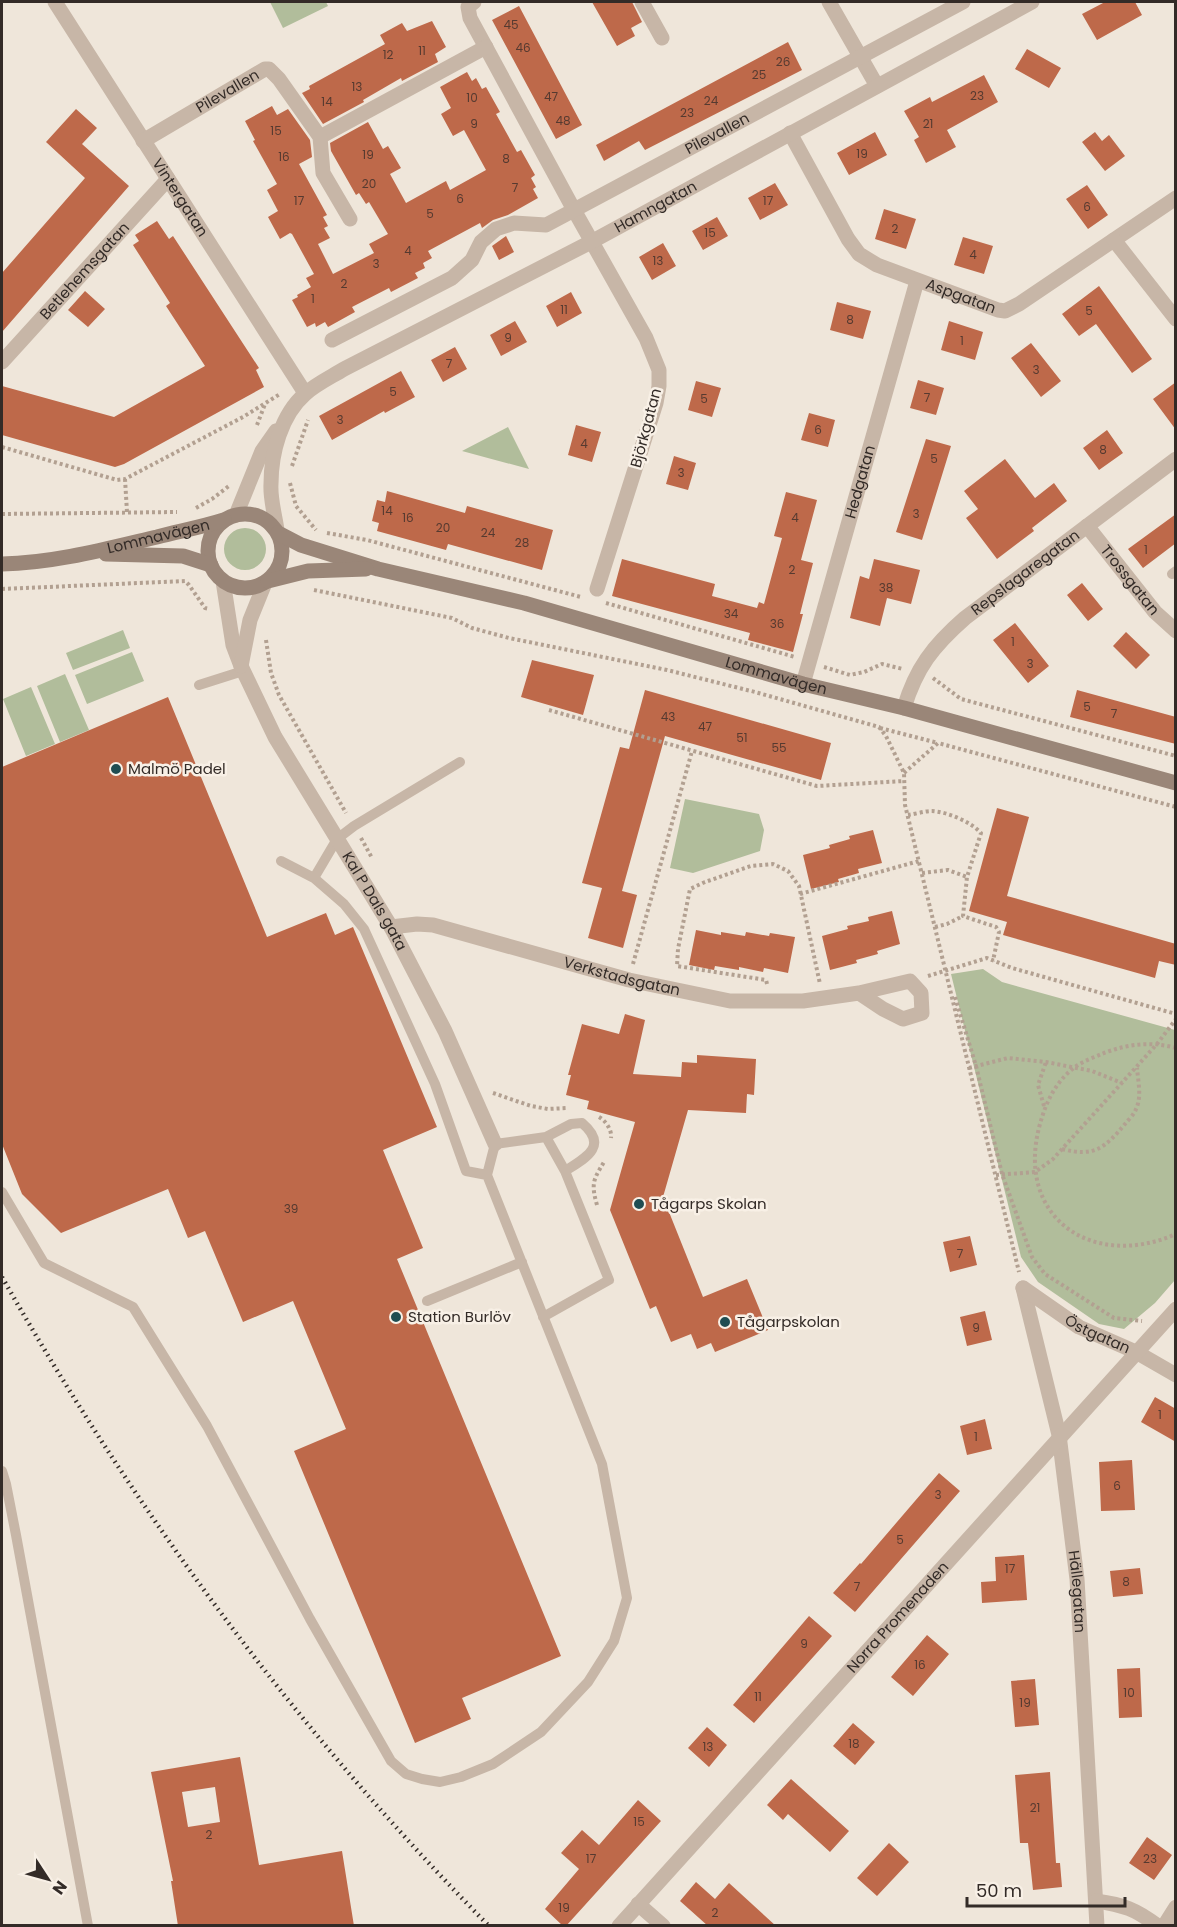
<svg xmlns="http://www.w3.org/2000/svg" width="1177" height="1927" font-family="Poppins,sans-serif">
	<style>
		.green { fill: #b1bd9b }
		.building { fill: #be694a; fill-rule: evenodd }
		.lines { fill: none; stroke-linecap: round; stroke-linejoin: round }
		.path { stroke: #b2a091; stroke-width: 4; stroke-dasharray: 3 3; stroke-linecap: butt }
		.lane { stroke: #c7b6a7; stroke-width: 10 }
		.street { stroke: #c7b6a7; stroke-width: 15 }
		.secondary { stroke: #9a8678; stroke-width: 15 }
		.rail { stroke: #332b27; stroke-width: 4.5; stroke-dasharray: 1.5 4.5; stroke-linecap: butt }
		.poi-dot { fill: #1f4d52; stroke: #f8f0e6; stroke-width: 2 }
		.labels { text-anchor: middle; stroke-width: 5; stroke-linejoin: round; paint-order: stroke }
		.number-label { font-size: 12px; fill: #563a30 }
		.street-label { font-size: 15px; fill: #332b27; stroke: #f8f0e6 }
		.poi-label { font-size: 15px; fill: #332b27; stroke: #f8f0e6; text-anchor: start }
	</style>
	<rect width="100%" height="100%" fill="#efe6da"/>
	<!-- green -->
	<path class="green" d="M270,2H326L328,6L283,28Z
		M508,427L529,469L462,451Z
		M224 549a21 21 0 1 1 42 0a21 21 0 1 1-42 0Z
		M123,630L130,648L73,670L66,653Z
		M132,652L144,681L87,704L75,675Z
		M65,674L89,730L60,742L37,686Z
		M31,687L55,744L26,756L3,699Z
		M685,799L759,814L764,830L760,851L693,873L670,868Z
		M983,969L1002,982L1175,1030V1280L1155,1303L1124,1329L1099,1324L1038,1282L1021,1257L951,974Z"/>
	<!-- building -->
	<path class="building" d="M592,2H632L642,22L631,28L635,36L617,46Z
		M1105,2H1135L1142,15L1097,40L1082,14Z
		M519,6L582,125L556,139L492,20Z
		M432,21L446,47L435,54L438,62L402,81L401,78L363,100L364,102L323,124L302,93L310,89L309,86L385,44L380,35L402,23L407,31Z
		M788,42L802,70L645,150L639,141L604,161L596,145Z
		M1027,49L1061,68L1049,88L1015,69Z
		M467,72L472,81L476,78L482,89L486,87L500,112L496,114L517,152L521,150L535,175L531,178L536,187L533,189L538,198L508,215L493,220L482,228L480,223L428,251L432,258L423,263L425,268L415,273L418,278L391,292L389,288L352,307L355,312L328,327L325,322L316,327L315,323L307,327L292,300L298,297L297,295L311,287L306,278L314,274L292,234L290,233L280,239L268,217L278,211L267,190L277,184L253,141L255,140L245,121L272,106L277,115L288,109L310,140L312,157L299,164L327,215L323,217L328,226L324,228L330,238L318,244L333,274L374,253L369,244L388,234L369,202L366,204L359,193L356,195L331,151L330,143L368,122L383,149L388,146L401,168L390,174L406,203L446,181L450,190L486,170L464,130L453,136L441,114L451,108L440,87Z
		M984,75L998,102L947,130L956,147L926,163L914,140L919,137L904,111L930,97L932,102Z
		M76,109L97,128L82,144L129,186L2,332V273L85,178L46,142Z
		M875,132L887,155L849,175L837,153Z
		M1095,132L1102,141L1109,135L1125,156L1105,171L1082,142Z
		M775,183L788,205L760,220L748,198Z
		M1087,185L1108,215L1088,229L1066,199Z
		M884,209L916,219L906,249L875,239Z
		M717,217L728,236L703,250L692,231Z
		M157,221L169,239L173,236L259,368L256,370L264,387L124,464L115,467L2,435V386L114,417L205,366L166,306L170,303L133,245L139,241L135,235Z
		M506,236L514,252L499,260L492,246Z
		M963,237L993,246L984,274L954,265Z
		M663,243L676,266L652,280L639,257Z
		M1099,286L1152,359L1132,373L1096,324L1079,336L1062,314Z
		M85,291L105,309L88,327L68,310Z
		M571,292L582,313L557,327L546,306Z
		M837,302L871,311L863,339L830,330Z
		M515,321L527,342L501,356L490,335Z
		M949,321L983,332L975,360L941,350Z
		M1031,343L1061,381L1041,397L1011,358Z
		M455,347L467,369L443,382L431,360Z
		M401,371L415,397L385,413L384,411L332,440L319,416Z
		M918,380L944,388L936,415L910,408Z
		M696,381L721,388L712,417L688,410Z
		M1176,382V430L1153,399Z
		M809,413L835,420L828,447L801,440Z
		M576,425L601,432L592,462L568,455Z
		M1107,430L1123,453L1099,470L1083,448Z
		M926,439L951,446L922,540L896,532Z
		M674,456L696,463L688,490L666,484Z
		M1005,459L1035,498L1054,483L1067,501L1032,528L1034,531L997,559L966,518L978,509L964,491Z
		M387,491L465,513L467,506L553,530L542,570L448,544L446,550L377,531L379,523L372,521L377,500L385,502Z
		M786,492L817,500L801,560L813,563L800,614H803L793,652L748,640L750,633L612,596L622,559L715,584L712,596L757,608L759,602L764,604L782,538L774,536Z
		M1176,514V543L1143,568L1128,549Z
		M874,559L920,570L911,604L887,598L880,626L850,618L860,576L869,579Z
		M1082,583L1103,609L1088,621L1067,595Z
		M1015,623L1049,666L1028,683L993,640Z
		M1126,632L1150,655L1136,669L1113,646Z
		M532,660L594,675L583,715L521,697Z
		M645,690L831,743L821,780L665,736L622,891L637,895L623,948L588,938L602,888L582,883L620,747L629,749Z
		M1077,690L1176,717V744L1070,717Z
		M168,697L267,937L326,913L335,935L353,927L437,1127L383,1150L423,1248L397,1259L561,1656L462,1698L471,1719L415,1743L294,1451L346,1429L293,1301L243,1322L205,1231L188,1238L168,1189L61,1233L22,1194L2,1144V767Z
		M997,808L1029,817L1007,896L1176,944V965L1159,961L1155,978L1003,935L1007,922L969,911Z
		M873,830L882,863L858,869L859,873L838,879L839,882L811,889L803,855L830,848L829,845L850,839L849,836Z
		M892,911L900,944L877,951L878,954L856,960L857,963L830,970L822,936L848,929L847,926L869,921L868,917Z
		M696,930L721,935V932L745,936L746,932L769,936L770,933L795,937L788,973L764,968L763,972L739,967V970L715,966L714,970L689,965Z
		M625,1014L645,1020L633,1074L681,1077L682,1062L697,1063V1055L756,1059L754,1095L747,1094L746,1113L688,1110L663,1197L703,1297L747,1279L768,1330L715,1352L711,1343L697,1349L691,1334L671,1342L656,1306L650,1309L610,1210L635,1122L587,1109L589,1101L566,1095L571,1075H568L582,1024L619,1034Z
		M970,1236L977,1265L950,1272L943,1242Z
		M985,1311L992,1340L967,1346L960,1317Z
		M1155,1397L1176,1409V1442L1141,1422Z
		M985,1419L992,1449L967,1455L960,1426Z
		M1132,1460L1135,1510L1101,1511L1099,1462Z
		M939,1473L960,1491L855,1612L833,1593L860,1563L861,1564Z
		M1024,1555L1027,1600L982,1603L981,1582L996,1581L995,1557Z
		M1140,1568L1143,1594L1113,1597L1110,1571Z
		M809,1616L832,1636L754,1723L733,1705Z
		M927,1635L949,1654L913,1696L891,1677Z
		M1140,1668L1142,1717L1119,1718L1117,1669Z
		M1035,1679L1039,1725L1015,1727L1011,1681Z
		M853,1723L875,1742L855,1765L833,1746Z
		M707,1727L727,1745L709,1767L688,1748Z
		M240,1757L259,1865L342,1851L354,1926H178L171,1881H173L151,1772ZM215,1787L220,1822L188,1827L182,1792Z
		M1050,1772L1056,1863H1060L1062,1887L1033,1890L1028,1843H1020L1015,1775Z
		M791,1779L849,1831L830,1852L788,1814L783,1820L767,1805Z
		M638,1800L661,1821L566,1926H563L545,1909L579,1869L561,1853L582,1830L599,1845Z
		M1147,1837L1172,1855L1154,1880L1129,1863Z
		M889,1843L909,1862L877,1896L857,1878Z
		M696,1882L715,1899L729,1883L776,1926H708L680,1901Z"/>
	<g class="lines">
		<!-- path -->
		<path class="path" d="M257,425L265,404
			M2,447L117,480L125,479L243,417L280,394
			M292,466L308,420
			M125,479L127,512
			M290,483L296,506L316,530
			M196,508L212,499L229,486
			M2,514L177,512
			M327,533L367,540L581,597
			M2,589L185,581L189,585L205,608L210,609
			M314,590L452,618L472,628L509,638L667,670L755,692L879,727L886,736L904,773L905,805L1019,1272
			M606,603L795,657
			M266,640L271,673L279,695L346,813
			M824,667L850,675L864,672L882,664L903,669
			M933,678L961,699L1176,756
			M549,710L817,786L904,781
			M880,728L938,743
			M904,773L938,743L1176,807
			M908,815C915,814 925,811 932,811C948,812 971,822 981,833L967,877L963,916L996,927L999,932L993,961
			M361,838L372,858
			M922,873L948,870L967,877
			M800,894L919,861
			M935,927L947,924L963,916
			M633,964L692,751
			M928,976L987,958L1012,968L1176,1014
			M767,984L766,980L677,966L678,949L690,889L705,882L751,866L773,864L788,871L799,886L820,984
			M955,997L976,1066L1002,1174L1032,1257L1045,1274L1114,1318L1142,1321
			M1176,1048C1151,1041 1128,1044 1104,1053C1095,1057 1083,1061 1075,1067C1056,1081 1046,1102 1040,1124C1014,1217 1092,1271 1176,1234
			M969,1068L1008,1058L1046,1062L1092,1071L1122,1083
			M493,1093L531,1106L548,1109L567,1108
			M1044,1106L1038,1085L1046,1062
			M599,1117C606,1121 612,1130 611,1138
			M1062,1149C1094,1157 1104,1149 1125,1124C1128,1120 1134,1115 1136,1109C1142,1097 1138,1081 1137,1068
			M996,1175L1035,1172L1053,1159L1157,1044L1176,1019
			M597,1205C591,1184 593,1180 604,1162"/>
		<!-- lane -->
		<path class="lane" d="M1172,574L1176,571
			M199,685L243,671
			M281,861L314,878L344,904L364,929L435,1084L466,1171L487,1175
			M314,878L337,839L354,826L460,762
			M546,1137L571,1124L582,1123C609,1146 586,1158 565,1171
			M2,1192L44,1263L133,1307L207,1426L310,1619L391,1761L406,1774L422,1779L440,1782L461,1777L493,1764L541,1732L588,1682L614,1641L627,1598L602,1464L487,1175L495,1144L546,1137L565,1171L609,1280L543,1317
			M427,1301L522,1262
			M2,1471L6,1484L16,1535L88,1926"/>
		<!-- street -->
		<g class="street">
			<path id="s1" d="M55,2L305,393"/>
			<path d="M474,2L468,7L470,18L574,210L646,338L659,370V386L656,403L597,589"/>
			<path d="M642,2L662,38"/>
			<path d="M829,2L877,86"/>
			<path id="s2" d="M790,133L848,239L859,254L877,265L998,310L1005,311L1019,304L1176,198"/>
			<path d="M320,137L486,47"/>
			<path id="s3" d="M143,141L265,69H269L279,79L320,137L323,173L350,219"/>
			<path d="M1114,240L1176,319"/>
			<path id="s4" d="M332,340L452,278L472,260L481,242L496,229L514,223L546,225L963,2"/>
			<path id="s5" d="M2,362L168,179"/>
			<path d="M236,515L262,451L276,431"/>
			<path id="s6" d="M1087,526L1155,612L1176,631"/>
			<path id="s7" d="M277,530C275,515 270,499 271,484C271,453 281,415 305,394C316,384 331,377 344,369L591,242L1032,2"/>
			<path id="s8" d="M223,581L233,645L241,666L275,737L391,927L445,1031L495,1144"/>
			<path d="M241,666L250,620L265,583"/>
			<path id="s9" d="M803,684L917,281"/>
			<path id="s10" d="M904,708C916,668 933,646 965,618L1176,459"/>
			<path id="s11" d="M391,927L417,924L433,925L629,980L730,1001H803L859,993L883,1009L903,1019L922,1013L921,993L910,981L859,993"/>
			<path id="s12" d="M1023,1288L1059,1435L1077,1579L1097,1926"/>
			<path id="s13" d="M1023,1288L1079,1327L1136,1352L1176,1375"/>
			<path d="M1096,1901C1124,1905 1135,1909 1158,1926"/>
			<path d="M638,1904L663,1926"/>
			<path id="s14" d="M619,1926L1176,1309"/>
			<path d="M1164,1926L1176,1907"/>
		</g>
		<!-- secondary -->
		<g class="secondary">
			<circle cx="245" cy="551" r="37"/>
			<path id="s15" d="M278,533L301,545L378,569L524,603L803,684L904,708L1176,783"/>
			<path d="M106,554L183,556L211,565"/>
			<path id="s16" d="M2,564C54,563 106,549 157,537C180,531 202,527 224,520"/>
			<path d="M268,581L308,571L366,569"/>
		</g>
		<!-- rail -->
		<path class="rail" d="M2,1277C136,1513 298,1732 489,1926"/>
	</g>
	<!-- markers -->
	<g class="poi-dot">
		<circle cx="116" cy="769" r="6"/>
		<circle cx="639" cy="1204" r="6"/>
		<circle cx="396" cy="1317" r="6"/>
		<circle cx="725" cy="1322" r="6"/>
	</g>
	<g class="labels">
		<!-- number labels -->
		<g class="number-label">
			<text x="511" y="29">45</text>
			<text x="523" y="52">46</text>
			<text x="422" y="55">11</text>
			<text x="388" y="59">12</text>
			<text x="783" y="66">26</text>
			<text x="759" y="79">25</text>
			<text x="357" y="91">13</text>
			<text x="977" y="100">23</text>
			<text x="551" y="101">47</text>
			<text x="472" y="102">10</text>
			<text x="711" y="105">24</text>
			<text x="327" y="106">14</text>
			<text x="687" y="117">23</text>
			<text x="563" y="125">48</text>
			<text x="474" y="128">9</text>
			<text x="928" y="128">21</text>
			<text x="276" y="135">15</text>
			<text x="862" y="158">19</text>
			<text x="368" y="159">19</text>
			<text x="284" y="161">16</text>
			<text x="506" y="163">8</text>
			<text x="369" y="188">20</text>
			<text x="515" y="192">7</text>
			<text x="460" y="203">6</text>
			<text x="299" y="205">17</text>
			<text x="768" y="205">17</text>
			<text x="1087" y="211">6</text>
			<text x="430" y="218">5</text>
			<text x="895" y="233">2</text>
			<text x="710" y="237">15</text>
			<text x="408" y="255">4</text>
			<text x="973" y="259">4</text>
			<text x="658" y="265">13</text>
			<text x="376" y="268">3</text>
			<text x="344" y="288">2</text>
			<text x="313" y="303">1</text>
			<text x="564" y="314">11</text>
			<text x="1089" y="315">5</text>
			<text x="850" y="324">8</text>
			<text x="508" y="342">9</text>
			<text x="962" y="345">1</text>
			<text x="449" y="368">7</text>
			<text x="1036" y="374">3</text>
			<text x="393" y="396">5</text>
			<text x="927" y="402">7</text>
			<text x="704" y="403">5</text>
			<text x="340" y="424">3</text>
			<text x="818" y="434">6</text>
			<text x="584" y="448">4</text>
			<text x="1103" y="454">8</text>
			<text x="934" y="463">5</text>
			<text x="681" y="477">3</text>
			<text x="387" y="515">14</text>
			<text x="916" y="518">3</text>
			<text x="408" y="522">16</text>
			<text x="795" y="522">4</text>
			<text x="443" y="532">20</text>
			<text x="488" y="537">24</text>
			<text x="522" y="547">28</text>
			<text x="1146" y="554">1</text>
			<text x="792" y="574">2</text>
			<text x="886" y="592">38</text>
			<text x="731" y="618">34</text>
			<text x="777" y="628">36</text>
			<text x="1013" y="646">1</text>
			<text x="1030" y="668">3</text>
			<text x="1087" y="711">5</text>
			<text x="1114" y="718">7</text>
			<text x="668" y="721">43</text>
			<text x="705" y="731">47</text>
			<text x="742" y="742">51</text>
			<text x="779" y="752">55</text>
			<text x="291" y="1213">39</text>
			<text x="960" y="1258">7</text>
			<text x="976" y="1332">9</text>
			<text x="1160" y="1419">1</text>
			<text x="976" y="1441">1</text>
			<text x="1117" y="1490">6</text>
			<text x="938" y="1499">3</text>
			<text x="900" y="1544">5</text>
			<text x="1010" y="1573">17</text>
			<text x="1126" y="1586">8</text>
			<text x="857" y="1591">7</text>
			<text x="804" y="1648">9</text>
			<text x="920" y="1669">16</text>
			<text x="1129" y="1697">10</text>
			<text x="758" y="1701">11</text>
			<text x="1025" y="1707">19</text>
			<text x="854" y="1748">18</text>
			<text x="708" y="1751">13</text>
			<text x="1035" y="1812">21</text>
			<text x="639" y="1826">15</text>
			<text x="209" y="1839">2</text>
			<text x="591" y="1863">17</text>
			<text x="1150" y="1863">23</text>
			<text x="564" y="1912">19</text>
			<text x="715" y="1917">2</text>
		</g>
		<!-- street labels -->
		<g class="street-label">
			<text dy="5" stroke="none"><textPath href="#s3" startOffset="98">Pilevallen</textPath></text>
			<text dy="5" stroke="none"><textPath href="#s4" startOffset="447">Pilevallen</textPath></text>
			<text dy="5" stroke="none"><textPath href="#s1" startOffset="232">Vintergatan</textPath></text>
			<text dy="5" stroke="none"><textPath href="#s7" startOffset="543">Hamngatan</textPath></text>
			<text dy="5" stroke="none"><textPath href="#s5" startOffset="123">Betlehemsgatan</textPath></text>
			<text dy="5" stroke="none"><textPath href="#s2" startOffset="250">Aspgatan</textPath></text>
			<text transform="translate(646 428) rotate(-75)" y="5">Björkgatan</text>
			<text dy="5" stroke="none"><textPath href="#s9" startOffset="210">Hedgatan</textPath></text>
			<text dy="5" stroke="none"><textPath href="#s16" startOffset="159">Lommavägen</textPath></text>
			<text dy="5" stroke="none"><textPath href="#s10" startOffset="186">Repslagaregatan</textPath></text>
			<text dy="5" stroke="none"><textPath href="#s6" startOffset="69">Trossgatan</textPath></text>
			<text dy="5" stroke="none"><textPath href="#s15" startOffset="519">Lommavägen</textPath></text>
			<text dy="5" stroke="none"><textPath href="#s8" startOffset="358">Kal P Dals gata</textPath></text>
			<text dy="5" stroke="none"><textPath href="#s11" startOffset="238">Verkstadsgatan</textPath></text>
			<text dy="5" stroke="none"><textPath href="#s13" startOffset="88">Östgatan</textPath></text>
			<text dy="5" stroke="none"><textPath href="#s12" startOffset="309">Hällegatan</textPath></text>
			<text dy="5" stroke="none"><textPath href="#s14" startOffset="416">Norra Promenaden</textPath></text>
		</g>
		<!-- poi labels -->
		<g class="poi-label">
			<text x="128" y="774">Malmö Padel</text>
			<text x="651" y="1209">Tågarps Skolan</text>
			<text x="408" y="1322">Station Burlöv</text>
			<text x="737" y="1327">Tågarpskolan</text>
		</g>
	</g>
	<!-- border -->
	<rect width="1177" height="1927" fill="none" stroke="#332b27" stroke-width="6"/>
	<!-- north arrow -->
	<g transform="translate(48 1879) rotate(126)" stroke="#f8f0e6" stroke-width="4.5" paint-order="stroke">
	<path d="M0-4.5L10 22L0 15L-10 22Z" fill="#332b27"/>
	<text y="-9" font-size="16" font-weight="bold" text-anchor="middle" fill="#332b27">N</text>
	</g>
	<!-- scale -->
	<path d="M967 1897v9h158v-9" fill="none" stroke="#332b27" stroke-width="3"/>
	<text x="976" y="1897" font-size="18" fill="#332b27" stroke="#f8f0e6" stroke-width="4.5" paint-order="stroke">50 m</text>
</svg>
